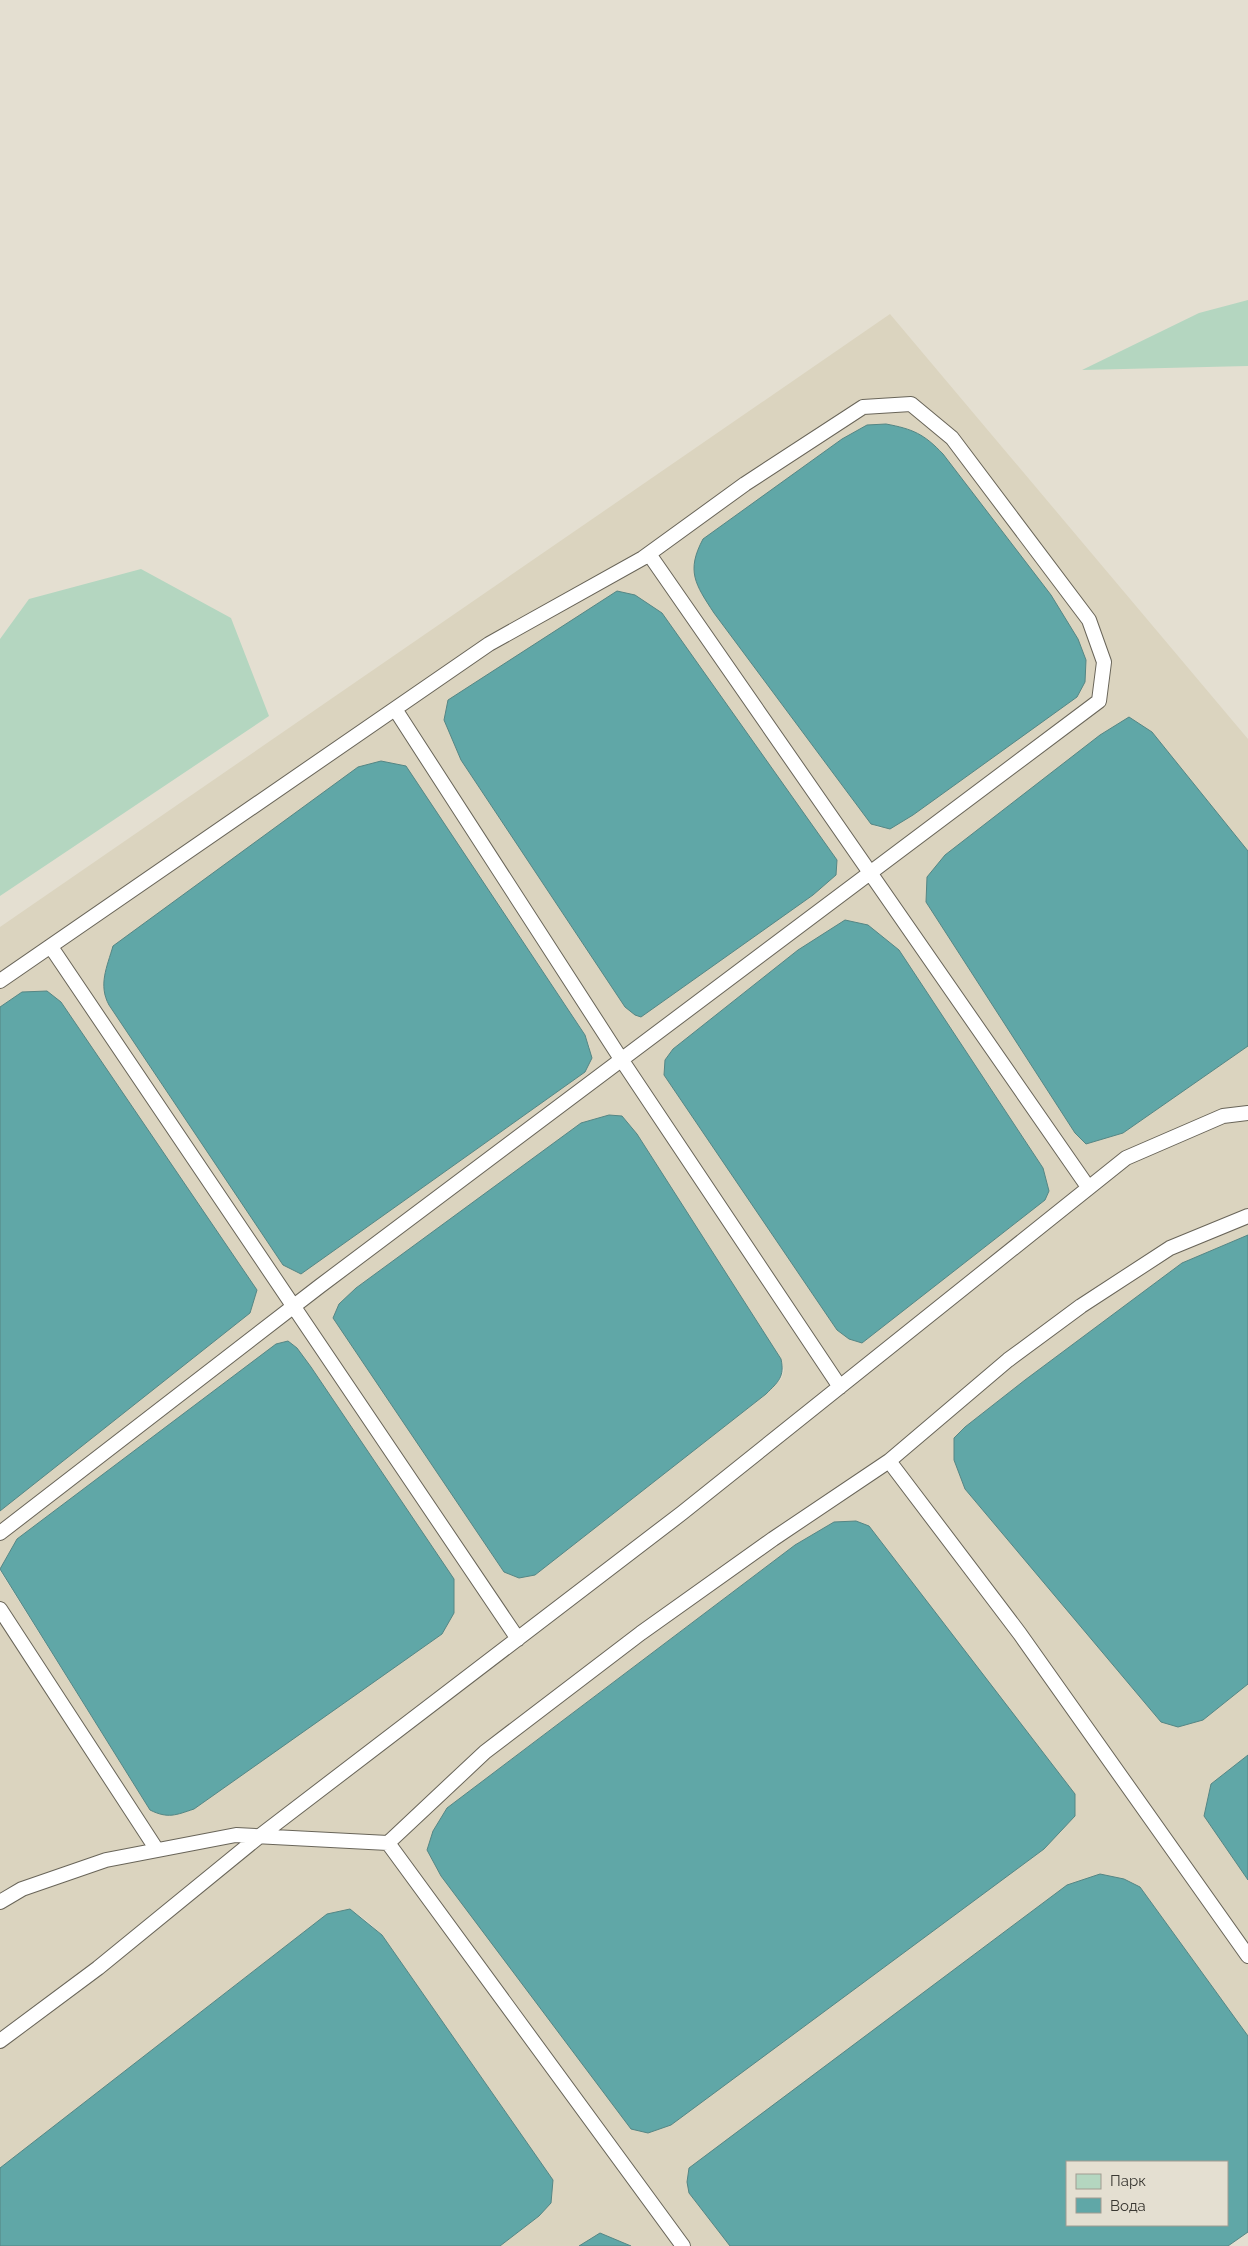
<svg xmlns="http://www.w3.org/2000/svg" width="1248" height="2246" font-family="Raleway,sans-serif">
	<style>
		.built { fill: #dbd4bf; fill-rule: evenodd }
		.green { fill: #b4d6c0 }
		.water { fill: #60a7a7; stroke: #558684; fill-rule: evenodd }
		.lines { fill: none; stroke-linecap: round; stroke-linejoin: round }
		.lane-casing { stroke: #696559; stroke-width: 16 }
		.lane { stroke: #fff; stroke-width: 14 }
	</style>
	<rect width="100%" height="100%" fill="#e4dfd1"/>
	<!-- built -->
	<path class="built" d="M890,314L1248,739V851L1152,732L926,902L1075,1133L1086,1144L1123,1133L1248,1046V1235L1182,1263L1025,1380L965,1427L954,1438V1460L965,1489L1161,1722L1203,1720L1248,1684V1755L1211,1784L1204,1815L1248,1880V2036L1140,1887L689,2193L730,2246H631L600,2233L579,2246H500L539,2216L553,2180L382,1935L367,1921L350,1909L327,1914L0,2168V1571L150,1810L174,1815L194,1809L442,1634L454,1613L453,1579L311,1367L297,1348L288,1341L276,1344L17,1539L0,1569V1511L250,1313L257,1290L61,1002L22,992L0,1007V927ZM867,425L1085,682L1077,697L913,815L880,828L871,824L714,613L701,592L694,573L703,539L842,439ZM444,720L836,875L813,895L641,1017L625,1007L461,760ZM406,767L585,1034L590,1048L301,1274L283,1265L109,1005ZM868,925L899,950L1043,1168L1049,1191L1045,1200L862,1343L849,1339L837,1330L664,1075L665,1060L673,1049L798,950ZM609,1115L637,1134L781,1359L784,1370L781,1379L766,1394L535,1575L519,1578L504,1572L333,1317L356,1288L581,1123ZM834,1522L1044,1849L671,2125L648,2133L433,1831L447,1808L795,1545Z"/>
	<!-- green -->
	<path class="green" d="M1248,300V366L1082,370L1199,313Z
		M141,569L231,618L269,716L0,896V639L29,599Z"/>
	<!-- water -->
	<path class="water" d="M886,424C913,429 924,434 943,454L1051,595L1078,639L1086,660L1085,682L1077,697L913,815L890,829L871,824L714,613C695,584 686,571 703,539L842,439L867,425Z
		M617,591L635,595L662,613L837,860L836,875L813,895L641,1017L635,1015L625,1007L461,760L444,720L448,700Z
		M1129,717L1152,732L1248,851V1046L1123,1133L1086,1144L1075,1133L926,902L927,877L945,855L1100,735Z
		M381,761L406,766L585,1035L592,1058L585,1072L301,1274L283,1265L109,1005C98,985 107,967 113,946L358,767Z
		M845,920L868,925L899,950L1043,1168L1049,1191L1045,1200L862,1343L849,1339L837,1330L664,1075L665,1060L673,1049L798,950Z
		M47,991L61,1002L257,1290L250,1313L0,1511V1007L22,992Z
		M609,1115L622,1116L637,1134L781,1359C785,1377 778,1382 766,1394L535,1575L519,1578L504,1572L333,1318L339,1304L356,1288L581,1123Z
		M1248,1235V1684L1203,1720L1178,1727L1161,1722L965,1489L954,1460V1438L965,1427L1025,1380L1182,1263Z
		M288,1341L297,1348L311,1367L454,1579V1613L442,1634L194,1809C176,1815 168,1819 150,1810L0,1569L17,1539L276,1344Z
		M856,1521L869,1526L1075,1794V1816L1044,1849L671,2125L648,2133L631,2129L441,1876L427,1850L433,1831L447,1808L795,1545L834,1522Z
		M1248,1755V1880L1204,1816L1211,1784Z
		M1100,1874L1124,1879L1140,1887L1248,2036V2232L1228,2246H730L689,2193L687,2182L689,2168L1067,1885ZM1067,2162H1227V2225H1067Z
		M350,1909L382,1935L553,2180L551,2203L539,2216L500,2246H0V2168L327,1914Z
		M600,2233L631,2246H579Z"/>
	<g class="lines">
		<defs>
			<path id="lane" d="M649,554L1088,1187
				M395,709L621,1059L840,1387
				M51,947L518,1639
				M0,981L489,644L643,558L745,484L863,407L911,404L952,438L1089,620L1104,662L1099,701L320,1286L0,1533
				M889,1461L1020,1634L1248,1956
				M0,1609L157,1850
				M388,1843L683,2246
				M0,1902L22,1889L106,1860L236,1835L388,1843L485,1752L641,1633L773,1539L889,1461L1008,1360L1081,1306L1170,1248L1248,1216
				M0,2041L98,1968L261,1835L682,1513L1126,1158L1223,1116L1248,1113"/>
		</defs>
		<!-- lane casing -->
		<use href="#lane" class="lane-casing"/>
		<!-- lane -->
		<use href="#lane" class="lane"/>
	</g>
	<!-- legend -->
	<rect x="1066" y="2161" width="162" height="65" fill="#e4dfd1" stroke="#a09c91"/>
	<rect x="1076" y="2174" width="25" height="15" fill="#b4d6c0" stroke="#a09c91"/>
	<text x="1110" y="2186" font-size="15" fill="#3a3832">Парк</text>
	<rect x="1076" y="2198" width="25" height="15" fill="#60a7a7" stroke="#a09c91"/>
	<text x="1110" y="2211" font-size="15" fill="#3a3832">Вода</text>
</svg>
